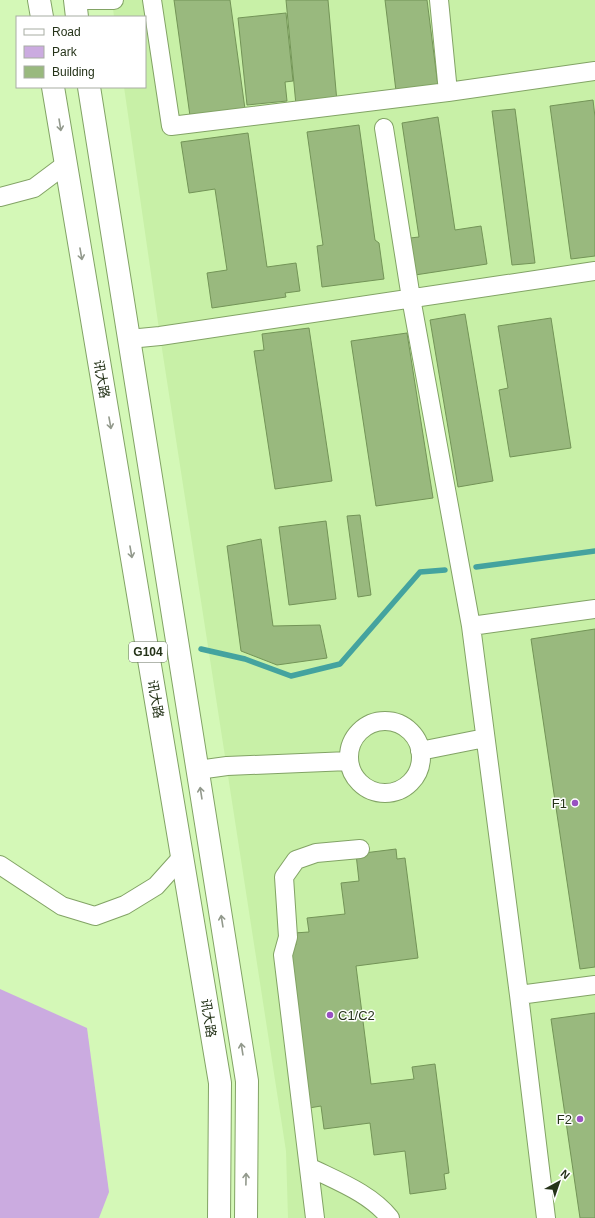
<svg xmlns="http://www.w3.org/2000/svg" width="595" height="1218" font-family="Helvetica,'Noto Sans SC',sans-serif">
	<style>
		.built { fill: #c8f0a7 }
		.green { fill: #cbabe0 }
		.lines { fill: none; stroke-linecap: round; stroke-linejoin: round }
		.stream { stroke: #44a39f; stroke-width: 5.5 }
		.building { fill: #99b97e; stroke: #739457 }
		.minor-casing { stroke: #82a365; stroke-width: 20 }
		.highway-casing { stroke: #82a365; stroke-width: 24 }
		.minor { stroke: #fff; stroke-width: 18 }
		.highway { stroke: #fff; stroke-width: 22 }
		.oneway { stroke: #92998c }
		.poi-dot { fill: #9950c2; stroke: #fff; stroke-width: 1.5 }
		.labels { text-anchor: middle; stroke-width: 3; stroke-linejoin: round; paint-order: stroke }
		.shield { fill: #fff; stroke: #66705e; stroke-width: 1 }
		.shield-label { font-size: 12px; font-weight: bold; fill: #253319 }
		.street-label { font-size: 13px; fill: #253319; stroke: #fff }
		.poi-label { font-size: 13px; fill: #253319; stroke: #fff; text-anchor: end }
	</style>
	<rect width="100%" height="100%" fill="#d4f8b7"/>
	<!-- built -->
	<path class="built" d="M112,0H595V1218H288L286,1151L160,336L124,87H145V17H114Z"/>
	<!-- green -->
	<path class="green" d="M0,989L87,1028L109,1192L99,1218H0Z"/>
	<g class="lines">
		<!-- stream -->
		<path class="stream" d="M476,567L595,551
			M201,649L245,659L291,676L340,664L420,572L445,570"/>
	</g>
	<!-- building -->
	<path class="building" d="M174,0H230L245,109L190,116Z
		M286,0H328L337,102L296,105Z
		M385,0H427L438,86L396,91Z
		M286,13L293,81L285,82L287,101L247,105L238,18Z
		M593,100L595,117V256L571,259L550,106Z
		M515,109L535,263L512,265L492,111Z
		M438,117L455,230L481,226L487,264L415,275L410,238L419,237L402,123Z
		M359,125L375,240L379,243L384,279L322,287L317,246L323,245L307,132Z
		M248,133L267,267L296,263L300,291L285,293L286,297L212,308L207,273L227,270L215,189L189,193L181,142Z
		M465,314L493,481L458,487L430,320Z
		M551,318L571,448L510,457L499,390L508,388L498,326Z
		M309,328L332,481L275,489L254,351L264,350L262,334Z
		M407,333L433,498L376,506L351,341Z
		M360,515L371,595L358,597L347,516Z
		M326,521L336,599L289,605L279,527Z
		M261,539L273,626L320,625L327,658L277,665L241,651L227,546Z
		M595,629V967L580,969L531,639Z
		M396,849L397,859L405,858L418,958L356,966L371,1084L414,1079L412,1067L435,1064L449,1173L444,1174L446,1189L410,1194L405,1151L374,1155L370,1123L324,1129L321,1106L309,1108L289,946L296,945L294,933L309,932L307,918L345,914L341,883L359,881L356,854Z
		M595,1013V1218H580L551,1019Z"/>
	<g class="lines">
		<defs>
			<path id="minor" d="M75,0H114
				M152,0L171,126L448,92
				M439,0L448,92L595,71
				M384,128L411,298L471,626
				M0,197L34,188L66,164
				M129,339L160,336L595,271
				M349 757a36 36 0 1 1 72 0a36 36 0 1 1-72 0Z
				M420,751L485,738
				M198,770L227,766L349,761
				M0,865L62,906L95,916L125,905L156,886L182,857
				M519,995L471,626L595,609
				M309,1167C337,1181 370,1193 390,1218
				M315,1218L283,955L288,937L284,877L296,860L316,853L360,849
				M546,1218L519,995L595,985"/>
			<path id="highway" d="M39,0L42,17
				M75,0L77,17
				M53,87L220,1083L219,1218
				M89,87L247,1081L246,1218"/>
		</defs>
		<!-- minor casing -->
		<use href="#minor" class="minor-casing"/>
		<!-- highway casing -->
		<use href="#highway" class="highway-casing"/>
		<!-- minor -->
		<use href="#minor" class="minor"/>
		<!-- highway -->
		<use href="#highway" class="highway"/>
	</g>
	<!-- one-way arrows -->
	<defs><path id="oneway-shaft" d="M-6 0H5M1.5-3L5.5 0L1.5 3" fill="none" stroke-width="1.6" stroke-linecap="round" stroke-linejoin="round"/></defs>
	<g class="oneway">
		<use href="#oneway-shaft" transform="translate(60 125) rotate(81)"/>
		<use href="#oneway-shaft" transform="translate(81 254) rotate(80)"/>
		<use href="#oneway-shaft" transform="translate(110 423) rotate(80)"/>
		<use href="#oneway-shaft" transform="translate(131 552) rotate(80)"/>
		<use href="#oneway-shaft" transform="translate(201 793) rotate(-99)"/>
		<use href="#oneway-shaft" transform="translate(222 921) rotate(-99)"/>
		<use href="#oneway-shaft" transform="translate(242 1049) rotate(-99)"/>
		<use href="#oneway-shaft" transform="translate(246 1179) rotate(-89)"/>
	</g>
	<!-- markers -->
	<g class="poi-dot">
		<circle cx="575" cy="803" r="4"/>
		<circle cx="330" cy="1015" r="4"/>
		<circle cx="580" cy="1119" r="4"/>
	</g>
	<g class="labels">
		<!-- shield labels -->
		<rect class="shield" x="129" y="642" width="38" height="20" rx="3"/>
		<g class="shield-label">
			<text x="148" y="656">G104</text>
		</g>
		<!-- street labels -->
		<g class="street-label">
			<text transform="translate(102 379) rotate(80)" y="5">讯大路</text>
			<text transform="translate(156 699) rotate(80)" y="5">讯大路</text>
			<text transform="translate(209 1018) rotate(81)" y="5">讯大路</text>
		</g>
		<!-- poi labels -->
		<g class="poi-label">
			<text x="567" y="808">F1</text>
			<text x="338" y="1020" text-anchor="start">C1/C2</text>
			<text x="572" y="1124">F2</text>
		</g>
	</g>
	<!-- legend -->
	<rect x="16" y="16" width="130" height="72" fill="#ffffff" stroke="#a8ada3"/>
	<rect x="24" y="29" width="20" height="6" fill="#ffffff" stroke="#a8ada3"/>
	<text x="52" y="36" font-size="12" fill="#253319">Road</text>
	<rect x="24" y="46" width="20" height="12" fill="#cbabe0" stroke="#a8ada3"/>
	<text x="52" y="56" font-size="12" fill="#253319">Park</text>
	<rect x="24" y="66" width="20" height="12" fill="#99b97e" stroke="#a8ada3"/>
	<text x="52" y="76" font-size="12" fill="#253319">Building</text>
	<!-- north arrow -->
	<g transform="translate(559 1182) rotate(40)" stroke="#ffffff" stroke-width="3" paint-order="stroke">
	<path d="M0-3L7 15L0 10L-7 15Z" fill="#253319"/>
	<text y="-6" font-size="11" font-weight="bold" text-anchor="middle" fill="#253319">N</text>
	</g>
</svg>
